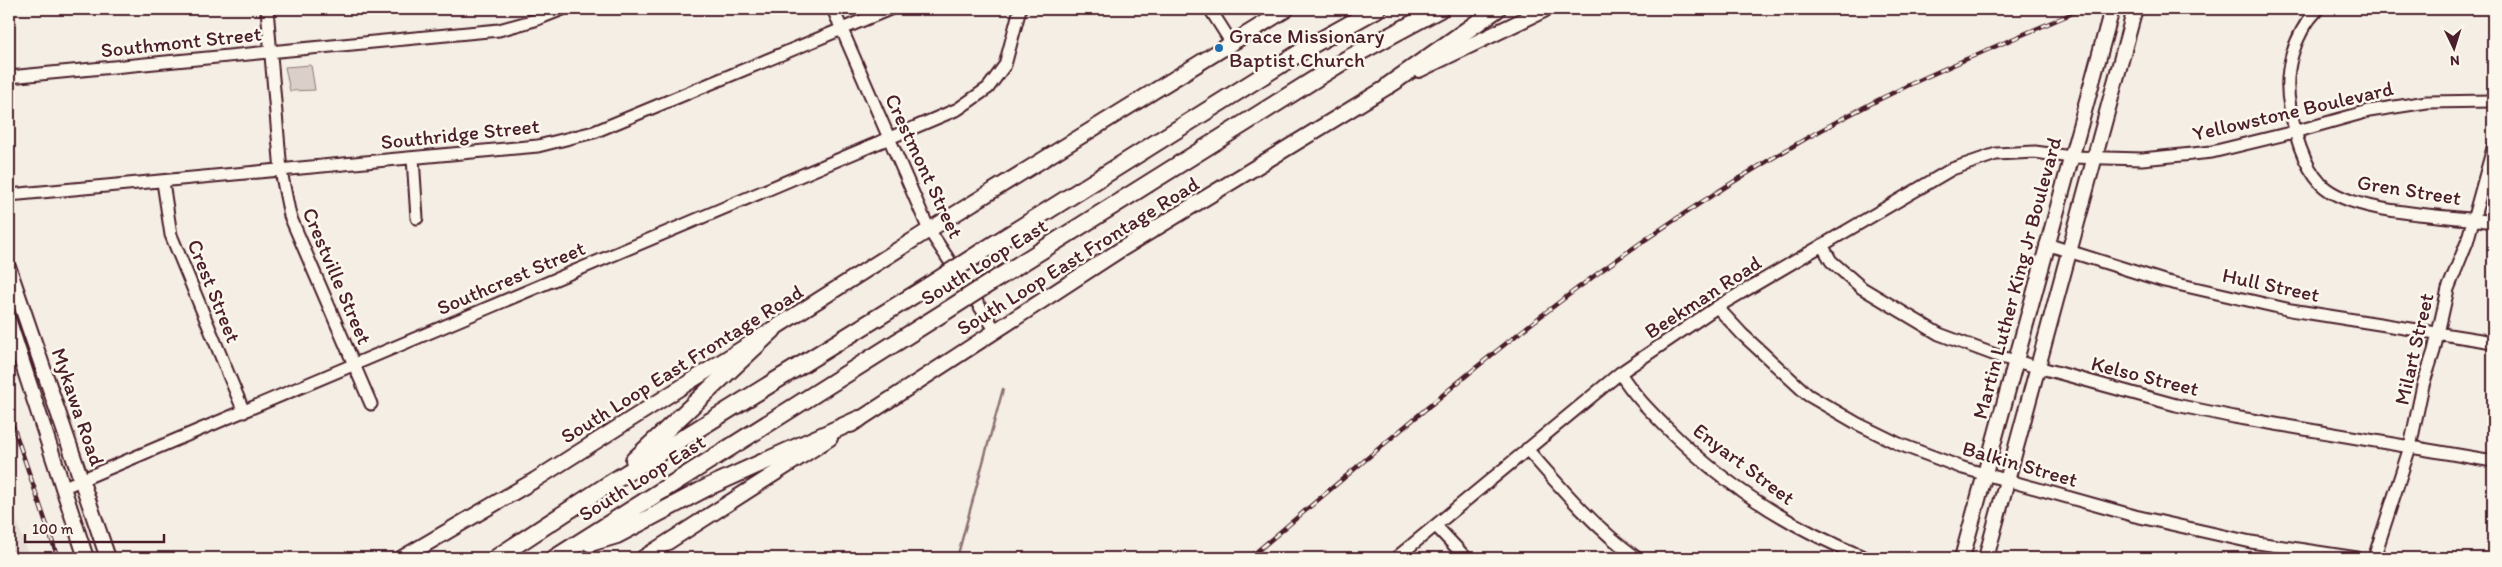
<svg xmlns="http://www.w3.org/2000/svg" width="2502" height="567" font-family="Itim,sans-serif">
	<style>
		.built { fill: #e7dfd6 }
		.green { fill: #dbd0c9; stroke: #92787a }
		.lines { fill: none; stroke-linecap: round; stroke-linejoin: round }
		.stream { stroke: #8d7174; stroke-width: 2.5 }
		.minor-casing { stroke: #4a1f2b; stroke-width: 15 }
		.major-casing { stroke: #4a1f2b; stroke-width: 18 }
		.highway-casing { stroke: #4a1f2b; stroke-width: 20 }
		.minor { stroke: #fbf7ec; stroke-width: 11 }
		.major { stroke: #fbf7ec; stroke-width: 14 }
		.highway { stroke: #fbf7ec; stroke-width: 16 }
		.rail-casing { stroke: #4a1f2b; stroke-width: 4.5 }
		.rail { stroke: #fbf7ec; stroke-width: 2.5; stroke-dasharray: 8; stroke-linecap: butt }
		.highway-bridge-casing { stroke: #4a1f2b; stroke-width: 20; stroke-linecap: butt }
		.highway-bridge { stroke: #fbf7ec; stroke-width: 16 }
		.poi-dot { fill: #1f6fb2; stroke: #fbf7ec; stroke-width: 2 }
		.labels { text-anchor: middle; stroke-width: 5; stroke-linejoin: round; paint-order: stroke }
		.poi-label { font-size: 21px; fill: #4a1f2b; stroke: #fbf7ec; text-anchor: start }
		.street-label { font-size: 21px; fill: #4a1f2b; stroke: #fbf7ec }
	</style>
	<rect width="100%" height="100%" fill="#f4eee4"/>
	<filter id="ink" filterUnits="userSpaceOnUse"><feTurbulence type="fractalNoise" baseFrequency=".02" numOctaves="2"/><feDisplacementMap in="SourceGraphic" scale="10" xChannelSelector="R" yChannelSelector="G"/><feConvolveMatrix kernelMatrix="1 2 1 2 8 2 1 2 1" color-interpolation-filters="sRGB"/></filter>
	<g filter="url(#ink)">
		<!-- built -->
		<path class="built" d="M9,496L29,558H9Z"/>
		<!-- green -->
		<path class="green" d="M311,65L315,90L290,91L285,67Z"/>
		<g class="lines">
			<!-- stream -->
			<path class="stream" d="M957,558L1003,389"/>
			<defs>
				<path id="minor" d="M267,9L281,171L290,216L371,404
					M833,9L929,230L996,331
					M1210,9L1231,42
					M2318,9C2293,35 2283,73 2290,107C2295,134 2302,163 2321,184C2351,215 2449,215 2493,222
					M9,77L499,30L535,20L563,9
					M413,158L417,218
					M163,182L171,235L244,412
					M9,195L538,146L594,132L890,9
					M2046,244L2164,281L2291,310L2493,342
					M1822,245L1831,261L1862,288L1939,334L2001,357L2176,405L2234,417L2493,461
					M1717,307L1742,334L1808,395L1858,424L1899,444L1963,468L2135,516L2251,542L2357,558
					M1620,373C1633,394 1649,410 1667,428C1724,485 1791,528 1866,558
					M1527,449C1561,488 1595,528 1637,558
					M62,488L958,109L988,88L1005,65L1020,9
					M1436,526L1466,558
					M1396,558L1620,373L1717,307L1952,169L1996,154L2035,152L2071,157L2142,159L2212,152L2294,132L2369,111L2427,102L2493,101
					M2374,558L2410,447L2423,385L2434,351L2448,289L2467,242L2493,148"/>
				<path id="major" d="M1419,70L1546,9
					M9,269L108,558
					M9,322L86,558
					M851,425L1120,250L1397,81
					M402,558L535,480L929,230L1287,9
					M643,558L830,438
					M1962,558L2112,9
					M1986,558L2135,9"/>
				<path id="highway" d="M1389,85L1497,9
					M980,253L1312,45L1377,9
					M996,279L1347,59L1440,9
					M634,460L773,330
					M590,543L617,535L708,487L859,419
					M496,558L609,484L930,285
					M555,558L946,311"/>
			</defs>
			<!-- minor casing -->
			<use href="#minor" class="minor-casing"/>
			<!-- major casing -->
			<use href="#major" class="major-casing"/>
			<!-- highway casing -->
			<use href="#highway" class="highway-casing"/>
			<!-- minor -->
			<use href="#minor" class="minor"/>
			<!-- major -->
			<use href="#major" class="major"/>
			<!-- highway -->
			<use href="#highway" class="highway"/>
			<defs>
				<path id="rail" d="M9,414L58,558
					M1249,558C1374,454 1495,345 1629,251C1718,189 1813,130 1911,84C1967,58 2025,34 2082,9"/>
			</defs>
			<!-- rail casing -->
			<use href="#rail" class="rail-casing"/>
			<!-- rail -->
			<use href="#rail" class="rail"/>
			<defs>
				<path id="highway-bridge" d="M930,285L980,253
					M946,311L996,279"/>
			</defs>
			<!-- highway-bridge casing -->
			<use href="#highway-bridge" class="highway-bridge-casing"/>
			<!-- highway-bridge -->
			<use href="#highway-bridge" class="highway-bridge"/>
		</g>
	</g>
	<!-- markers -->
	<circle class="poi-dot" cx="1219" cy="48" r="5"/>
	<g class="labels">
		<!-- poi labels -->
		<g class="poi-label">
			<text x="1229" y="43">Grace Missionary<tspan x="1229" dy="24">Baptist Church</tspan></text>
		</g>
		<!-- street labels -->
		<g class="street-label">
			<text transform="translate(181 42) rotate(-6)" y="7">Southmont Street</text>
			<text transform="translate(2293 111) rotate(-13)" y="7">Yellowstone Boulevard</text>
			<text transform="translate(460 134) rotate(-6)" y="7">Southridge Street</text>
			<text transform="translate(924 166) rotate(65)" y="7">Crestmont Street</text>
			<text transform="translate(2409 190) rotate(9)" y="7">Gren Street</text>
			<text transform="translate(1078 256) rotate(-32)" y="7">South Loop East Frontage Road</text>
			<text transform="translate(984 262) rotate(-32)" y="7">South Loop East</text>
			<text transform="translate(337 276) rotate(67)" y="7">Crestville Street</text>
			<text transform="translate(511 278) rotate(-23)" y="7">Southcrest Street</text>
			<text transform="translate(2017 278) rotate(-75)" y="7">Martin Luther King Jr Boulevard</text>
			<text transform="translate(2271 285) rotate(12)" y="7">Hull Street</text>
			<text transform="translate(214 291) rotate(68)" y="7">Crest Street</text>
			<text transform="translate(1703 297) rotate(-33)" y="7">Beekman Road</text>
			<text transform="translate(2414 349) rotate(-77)" y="7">Milart Street</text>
			<text transform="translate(682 364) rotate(-32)" y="7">South Loop East Frontage Road</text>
			<text transform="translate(2145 376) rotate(14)" y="7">Kelso Street</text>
			<text transform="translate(78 407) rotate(71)" y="7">Mykawa Road</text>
			<text transform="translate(1744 464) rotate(37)" y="7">Enyart Street</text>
			<text transform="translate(2020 464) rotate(16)" y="7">Balkin Street</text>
			<text transform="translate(642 478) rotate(-32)" y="7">South Loop East</text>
		</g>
	</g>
	<!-- margin -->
	<rect width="2502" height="567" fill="none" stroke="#fbf7ec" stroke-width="30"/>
	<rect x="15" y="15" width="2472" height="537" fill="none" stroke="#4a1f2b" stroke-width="2" filter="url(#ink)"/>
	<!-- north arrow -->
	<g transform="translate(2454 48) rotate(176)" stroke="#fbf7ec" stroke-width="4" paint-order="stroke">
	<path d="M0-4L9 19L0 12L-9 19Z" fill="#4a1f2b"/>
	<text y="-8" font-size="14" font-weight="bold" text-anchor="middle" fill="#4a1f2b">N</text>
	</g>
	<!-- scale -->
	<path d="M25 534v8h139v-8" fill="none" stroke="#4a1f2b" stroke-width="2.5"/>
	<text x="32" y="534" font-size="15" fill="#4a1f2b" stroke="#fbf7ec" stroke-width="4" paint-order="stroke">100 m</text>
</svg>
